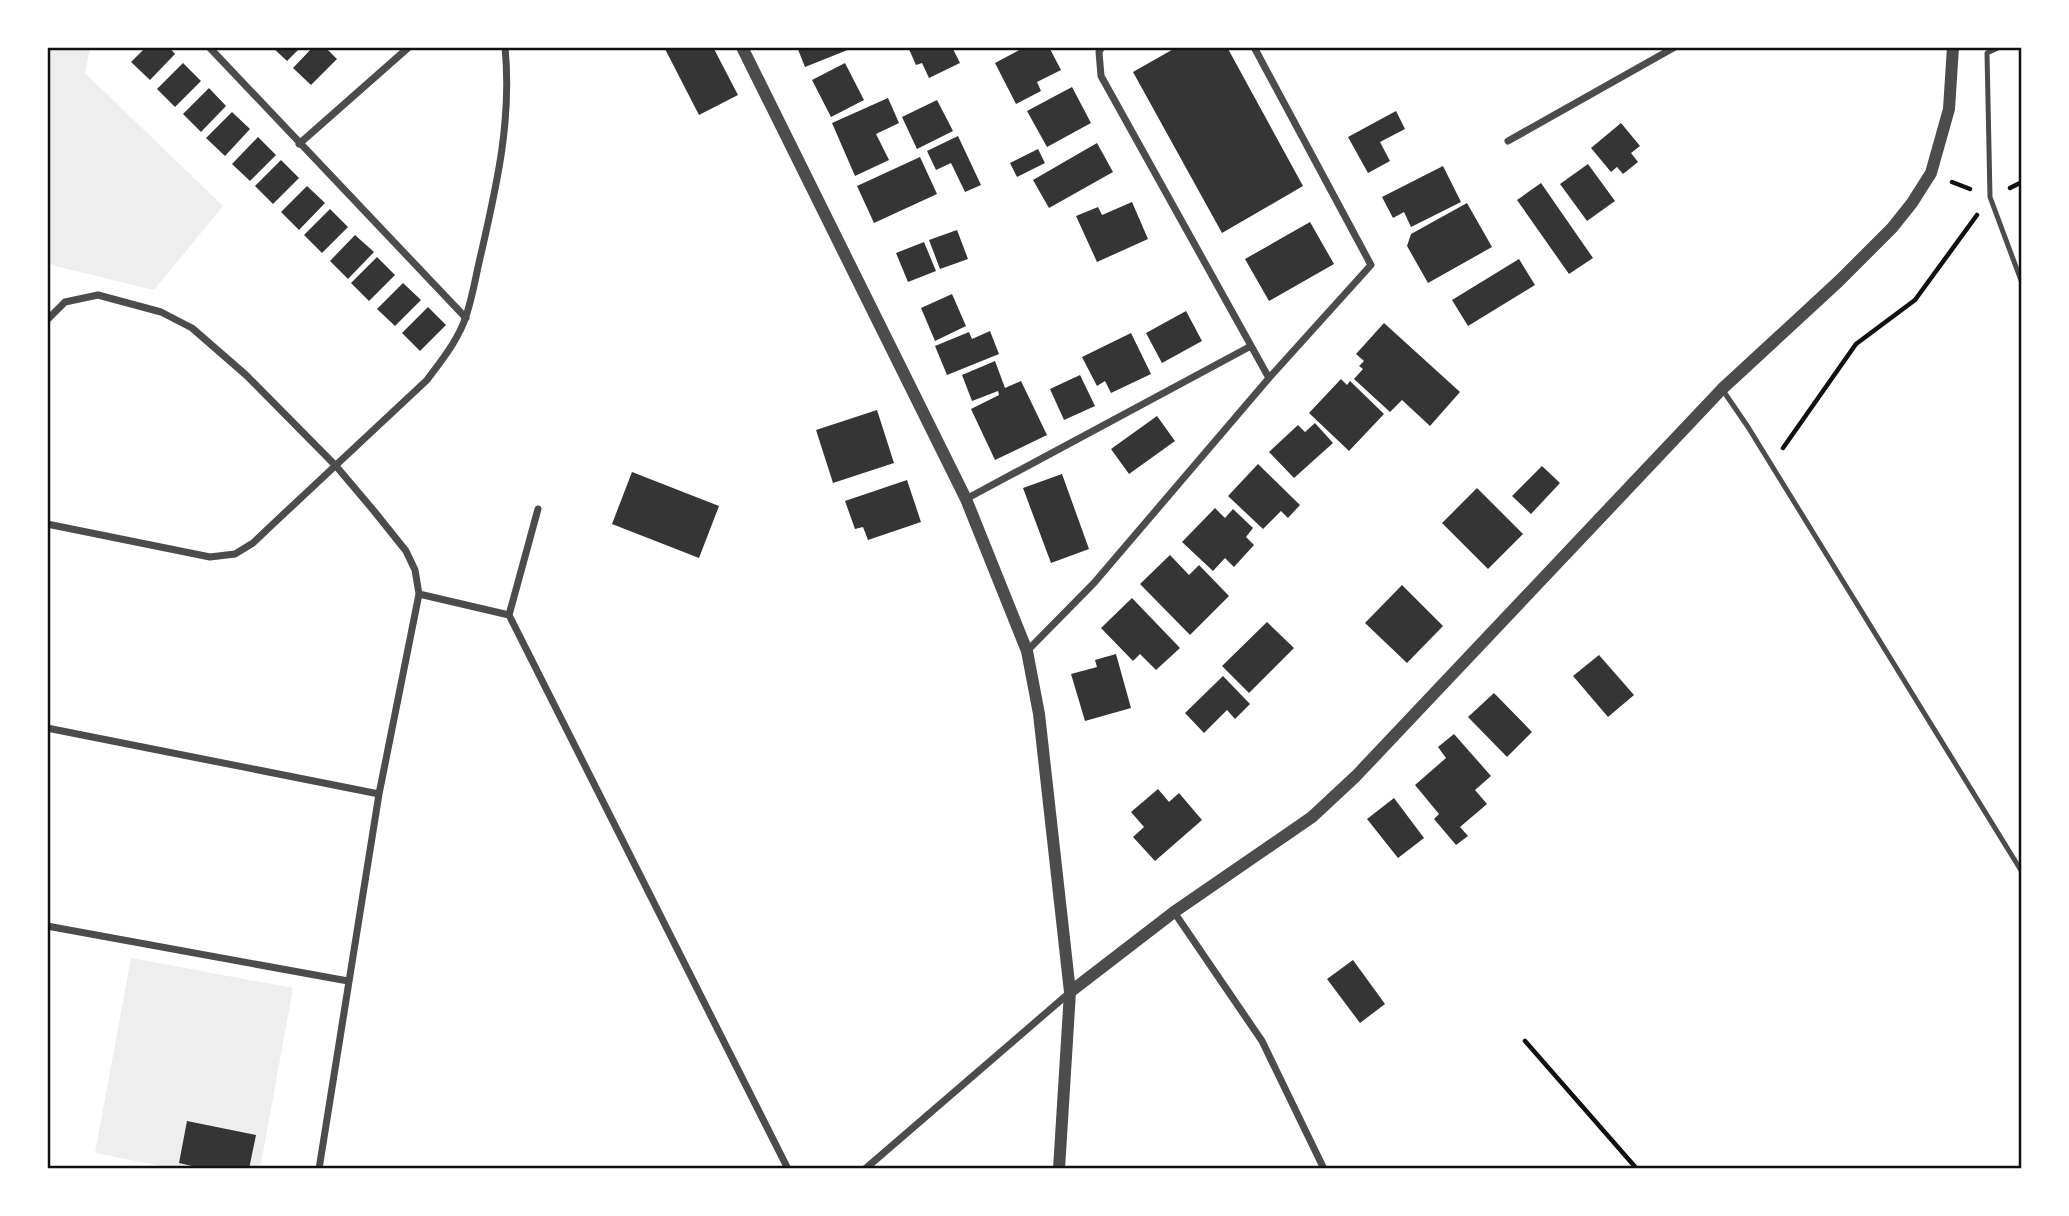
<svg xmlns="http://www.w3.org/2000/svg" width="2069" height="1216" font-family="Mulish,sans-serif">
	<style>
		.green { fill: #eee }
		.building { fill: #353535 }
		.lines { fill: none; stroke-linecap: round; stroke-linejoin: round }
		.path { stroke: #111; stroke-width: 4.5 }
		.service { stroke: #4c4c4c; stroke-width: 5 }
		.minor { stroke: #4c4c4c; stroke-width: 7 }
		.tertiary { stroke: #4c4c4c; stroke-width: 12 }
		.neatline { fill: none; stroke: #111; stroke-width: 2.5 }
	</style>
	<rect width="100%" height="100%" fill="#fff"/>
	<!-- green -->
	<path class="green" d="M47,47H90L85,73L223,206L154,290L47,264Z
		M131,958L293,988L260,1169H177L95,1153Z"/>
	<!-- building -->
	<path class="building" d="M146,47H169L175,54L150,80L131,62Z
		M272,47H301L287,61Z
		M313,47H325L337,59L311,85L293,68Z
		M664,47H713L738,95L699,115Z
		M797,47H855L805,67Z
		M908,47H952L960,63L929,78L922,63L916,65Z
		M1025,47H1049L1061,70L1037,82L1041,91L1016,104L995,63Z
		M1177,47H1227L1303,186L1222,233L1133,72Z
		M183,63L201,81L175,107L157,89Z
		M845,63L864,100L831,117L812,80Z
		M1072,87L1091,123L1047,147L1027,111Z
		M209,88L226,106L201,132L183,114Z
		M888,98L899,123L876,134L889,160L855,176L832,123Z
		M937,100L953,131L917,149L902,117Z
		M1396,111L1405,129L1380,142L1390,161L1368,173L1348,137Z
		M232,112L250,129L225,156L206,138Z
		M1621,123L1640,146L1631,153L1638,162L1623,174L1617,167L1611,172L1591,148Z
		M958,136L981,185L965,192L951,163L936,170L927,151Z
		M258,137L276,155L250,181L232,164Z
		M1097,143L1113,172L1049,208L1033,180Z
		M1038,149L1045,163L1017,177L1010,163Z
		M920,157L937,194L874,223L857,186Z
		M281,160L299,178L273,204L255,186Z
		M1588,164L1615,201L1587,221L1560,184Z
		M1443,166L1461,202L1411,227L1404,212L1393,218L1382,197Z
		M1541,183L1593,258L1569,274L1517,200Z
		M307,186L325,203L299,230L281,212Z
		M1132,202L1148,239L1097,262L1076,216L1098,207L1102,215Z
		M1467,203L1492,247L1428,283L1407,246L1411,234Z
		M330,209L348,227L322,253L304,235Z
		M1310,222L1334,264L1269,301L1245,259Z
		M957,230L968,259L940,269L929,240Z
		M355,235L374,252L348,279L330,261Z
		M924,242L936,271L908,282L896,253Z
		M377,257L395,275L369,301L351,283Z
		M1519,259L1535,285L1468,326L1452,300Z
		M403,283L421,300L395,326L377,309Z
		M952,294L966,326L935,341L921,308Z
		M428,307L446,325L420,351L402,333Z
		M1186,311L1202,341L1162,363L1146,333Z
		M1384,323L1460,392L1430,426L1402,400L1390,412L1354,379L1363,369L1359,366L1364,361L1356,354Z
		M990,331L999,354L947,375L935,346L969,332L972,339Z
		M1131,333L1151,374L1111,393L1105,381L1097,386L1082,357Z
		M995,361L1005,388L1021,381L1047,435L995,460L971,409L999,395L998,391L972,401L962,375Z
		M1080,375L1095,406L1064,420L1050,389Z
		M1341,379L1347,385L1350,381L1384,414L1349,451L1309,413Z
		M877,410L894,463L833,483L816,430Z
		M1157,416L1175,441L1129,474L1111,449Z
		M1315,423L1333,443L1294,478L1269,452L1298,425L1305,432Z
		M1258,464L1300,505L1288,518L1281,511L1263,529L1228,496Z
		M1542,466L1560,483L1531,514L1512,496Z
		M632,472L719,506L699,558L612,524Z
		M1062,474L1089,549L1051,563L1023,488Z
		M907,480L921,522L868,540L863,527L855,529L845,501Z
		M1477,488L1523,534L1488,569L1442,523Z
		M1215,508L1225,518L1233,509L1253,528L1246,537L1254,545L1234,567L1225,558L1213,571L1182,542Z
		M1170,555L1189,575L1199,565L1229,596L1190,635L1140,584Z
		M1402,585L1443,626L1407,663L1365,623Z
		M1132,598L1180,648L1156,670L1140,654L1133,661L1101,628Z
		M1267,622L1294,648L1249,693L1222,666Z
		M1116,654L1131,708L1085,721L1071,674L1097,667L1095,660Z
		M1599,655L1634,695L1608,717L1573,676Z
		M1223,676L1250,704L1235,719L1227,710L1204,733L1185,713Z
		M1494,693L1532,732L1507,757L1468,717Z
		M1454,734L1491,776L1475,790L1487,804L1460,827L1468,836L1456,845L1434,819L1439,814L1415,785L1446,758L1438,747Z
		M1158,789L1169,802L1179,793L1202,820L1155,861L1133,837L1144,827L1131,812Z
		M1394,798L1424,838L1398,858L1367,819Z
		M1353,960L1385,1004L1360,1023L1327,979Z
		M187,1121L256,1135L249,1169H205L179,1163Z"/>
	<g class="lines">
		<!-- path -->
		<path class="path" d="M1952,182L1970,189
			M2010,188L2022,182
			M1783,448L1856,344L1915,300L1977,215
			M1525,1041L1637,1169"/>
		<!-- service -->
		<path class="service" d="M2000,47L1987,53L1990,197L2022,283
			M1722,389L1748,427L2022,872"/>
		<!-- minor -->
		<path class="minor" d="M209,47L466,318
			M1102,47L1099,52L1101,76L1269,378
			M1508,141L1675,47
			M299,144L409,47
			M47,320L65,302L98,295L161,312L192,328L246,375L336,466L374,511L406,551L415,570L419,594L379,794L319,1169
			M966,499L1251,346
			M538,509L509,615L788,1169
			M47,524L210,557L235,554L253,543L273,524L427,380C441,361 459,339 466,316C473,296 476,274 481,254C497,184 512,119 505,47
			M419,594L509,615
			M1027,651L1094,583L1269,378L1371,265L1254,47
			M47,728L379,794
			M1174,912L1262,1041L1324,1169
			M47,926L348,981
			M865,1169L1068,994"/>
		<!-- tertiary -->
		<path class="tertiary" d="M742,47L966,499L1027,651L1039,714L1070,992L1059,1169
			M1070,992L1174,912L1312,817L1356,776L1722,389L1839,281L1892,228L1912,203L1931,173L1949,109L1953,47"/>
	</g>
	<!-- border -->
	<rect width="2069" height="1216" fill="none" stroke="#ffffff" stroke-width="98"/>
	<rect x="49" y="49" width="1971" height="1118" class="neatline"/>
</svg>
